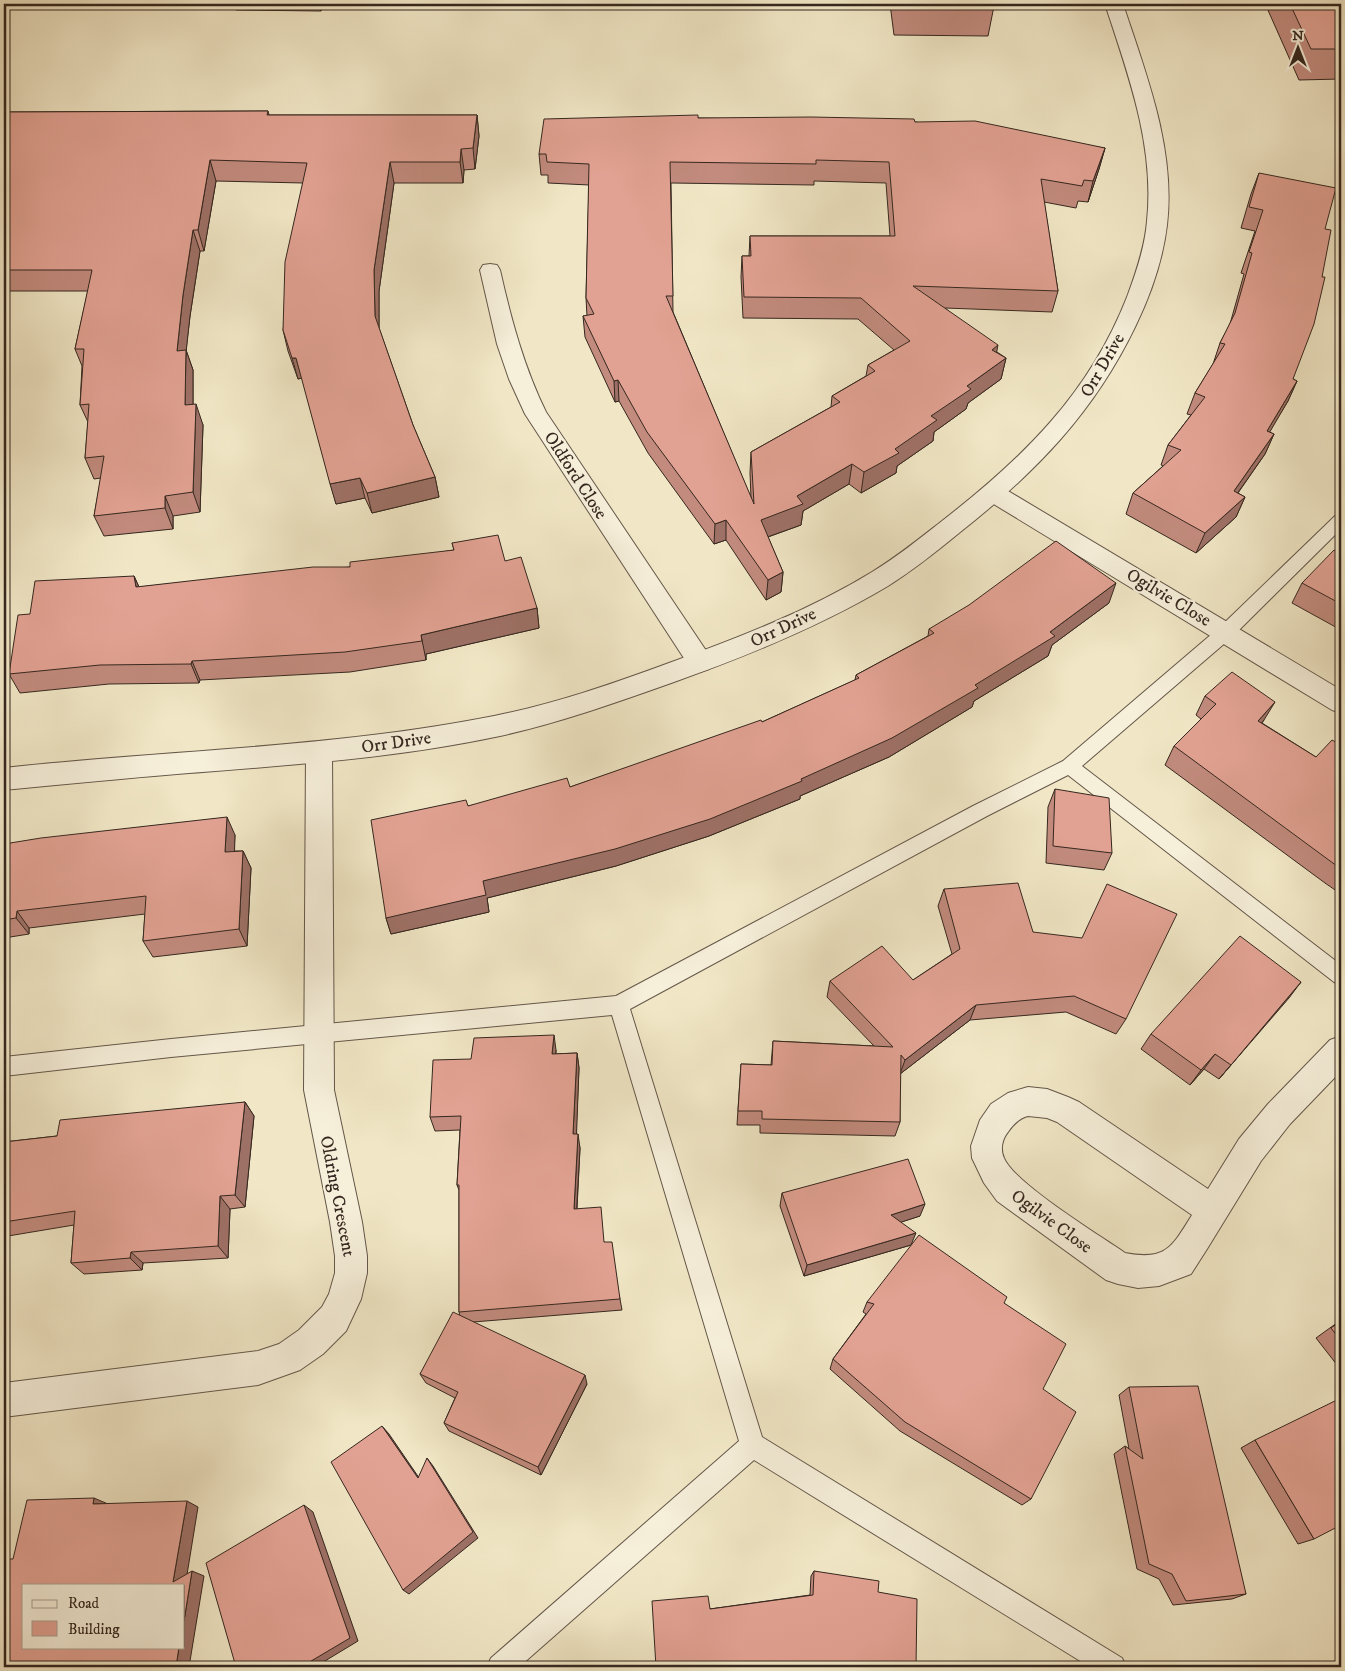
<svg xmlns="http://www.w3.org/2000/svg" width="1345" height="1671" font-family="'IM FELL DW Pica',serif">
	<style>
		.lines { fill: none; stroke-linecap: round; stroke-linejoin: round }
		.service-casing { stroke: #645749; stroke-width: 2 }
		.minor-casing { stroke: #645749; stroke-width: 2 }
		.tertiary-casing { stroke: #645749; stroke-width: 2 }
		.service { fill: #f6efda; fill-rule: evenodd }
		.minor { fill: #f6efda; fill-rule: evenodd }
		.tertiary { fill: #f6efda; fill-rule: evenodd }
		.wall { fill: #c28b7e; stroke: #35271f; fill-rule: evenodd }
		.shaded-wall { fill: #9e7167; stroke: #35271f }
		.building { fill: #e2a293; stroke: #35271f; fill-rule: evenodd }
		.labels { text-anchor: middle; stroke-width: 4.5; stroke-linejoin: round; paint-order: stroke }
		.street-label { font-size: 18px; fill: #35271f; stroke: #f6efda }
	</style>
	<rect width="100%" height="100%" fill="#f1e7c6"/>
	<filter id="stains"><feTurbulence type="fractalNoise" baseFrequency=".004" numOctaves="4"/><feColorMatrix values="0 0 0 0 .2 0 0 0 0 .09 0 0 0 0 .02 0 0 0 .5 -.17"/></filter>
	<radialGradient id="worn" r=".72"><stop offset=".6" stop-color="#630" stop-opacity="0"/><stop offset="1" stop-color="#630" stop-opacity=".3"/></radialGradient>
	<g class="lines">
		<defs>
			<path id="service" d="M1341,514V529L1232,637L1082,766L1341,965V985L1334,982L1068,775L987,816L630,1009L762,1437L1122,1658L1126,1667H1090L754,1460L519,1667H487L491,1658L739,1441L612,1015L171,1057L4,1076V1057L171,1039L616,996L973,806L1063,761L1220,627L1335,516Z"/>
			<path id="minor" d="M490,264L497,265L500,270C511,319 524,367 546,412L709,655L713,662L709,669L700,672L691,669L525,414L509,379L497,344L480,270L483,265Z
				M995,486L1003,488L1341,690V713L1332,710L987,500L983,494L987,488Z
				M319,741L328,744L332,752L334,1090L362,1222L367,1256V1273L361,1299L346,1331L323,1354L300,1370L258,1385L4,1417V1383L258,1351L279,1344L299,1330L322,1307L329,1294L335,1273V1256L330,1222L304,1090L306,752L310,744Z
				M1341,1036V1071L1290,1124L1261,1161L1207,1249L1191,1274L1159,1286L1138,1288L1118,1284L1106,1280L997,1201L984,1183L972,1158L971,1146L980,1120L991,1104L1008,1093L1028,1087L1047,1089L1068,1097L1079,1102L1208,1189L1239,1139L1268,1104L1330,1040ZM1028,1116L1047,1118L1057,1122L1192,1215C1172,1247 1166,1261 1125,1253C1099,1235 1014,1183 1004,1158C1000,1150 1002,1139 1008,1132C1013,1125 1019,1118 1028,1116Z"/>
			<path id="tertiary" d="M1105,4H1123C1146,74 1176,149 1167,225C1163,259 1151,294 1136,325C1094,413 1035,473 959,533C936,552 913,570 888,586C821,626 747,656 674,682C615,703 556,724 495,737C395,758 292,765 189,773C127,778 66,784 4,790V768C167,750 333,748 494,716C554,704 612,684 669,663C738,638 808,611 872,572C897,557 919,539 942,521C1023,458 1089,394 1127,297C1136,273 1145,247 1147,221C1155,146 1128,74 1105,4Z"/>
		</defs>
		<!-- service casing -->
		<use href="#service" class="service-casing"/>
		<!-- minor casing -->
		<use href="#minor" class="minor-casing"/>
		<!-- tertiary casing -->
		<use href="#tertiary" class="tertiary-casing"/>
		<!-- service -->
		<use href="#service" class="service"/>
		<!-- minor -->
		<use href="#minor" class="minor"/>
		<!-- tertiary -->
		<use href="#tertiary" class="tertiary"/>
	</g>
	<!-- wall -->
	<path class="wall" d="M235,4H323L321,11L236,10Z
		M890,4H993L994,6L988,36L894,35Z
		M1263,4H1341V79L1299,80L1267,8H1264Z
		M268,111L269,115H477L479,136L475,169L464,170L463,183H394L379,291V328L413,425L435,477L439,497L372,513L365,498L336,504L302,378L298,379L288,351L283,330L303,183L216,181L204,251H200L190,316L186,350L193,370V404L203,425L200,512L173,516V529L104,536L94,516L101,478L94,479L85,458L88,422L80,405L82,366L75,349L88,291H4V112Z
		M698,118L915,122L1105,148L1099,169L1088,202L1078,201L1076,208L1044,202L1058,291L1052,312L945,308L997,352L1006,358L1001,379L968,403L966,409L934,432L933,441L897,466L896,473L861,493L849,484L803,511L801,525L768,537L783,572L781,592L766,600L726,540L714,544L648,453L619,401L615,402L585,337L583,316H587L586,298L589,185L548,183V175H541L539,154ZM814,181L886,183L890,236H750L749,256H742L741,277L743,318L858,319L894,350L868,365L866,376L832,396L831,407L751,452L750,473L751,498L673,312L671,183L814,185Z
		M1259,173L1325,229L1293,379L1297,381L1288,401L1269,432L1274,434L1265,454L1238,493L1245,497L1236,517L1196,553L1126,514L1133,493L1163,466L1161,465L1168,445L1191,415L1187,414L1195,393L1213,364L1220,343L1230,324L1244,274L1241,273L1255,231L1241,228L1251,194Z
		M452,543L505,561L537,608L539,628L426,654V660L350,672L200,680L199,683L109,684L20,693L9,674L30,614L134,576L139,587L350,567L454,550Z
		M1341,554V630L1292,603L1302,583Z
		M1109,603L1052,645L1048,656L974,701L972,707L889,757L800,796V799L709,836L616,866L487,898L489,912L391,934L386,918L468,806L570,787L762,722L855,680L856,675L928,636L929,629Z
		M1205,696L1264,720L1262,723L1316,757L1341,745V894L1325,883L1165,765L1174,746L1201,719L1196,715Z
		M1055,789L1112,853L1104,870L1046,863L1048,807Z
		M235,835L234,851H243L251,868L247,946L153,957L143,941L145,914L29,928V934L4,938V844Z
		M944,889L1033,932L1126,1019L1116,1034L1066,1012L970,1020L900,1074V1122L895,1136L760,1133V1125H737L741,1064L771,1065L773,1041L874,1046L827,997L830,981L913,980L952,954L938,906Z
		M1301,982L1219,1079L1204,1069L1190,1085L1141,1049L1151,1034Z
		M556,1050V1054L577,1053L579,1068L576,1134L580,1148L577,1209L604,1242L620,1299L622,1310L473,1322L587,1384L541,1475L449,1431L444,1423L455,1398L426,1383L420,1374L460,1316L459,1312V1190L457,1185L460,1130L435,1131L430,1117L471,1059Z
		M245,1102L254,1116L245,1207L230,1209L228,1258L143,1263L142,1270L84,1274L71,1263L74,1225L8,1236L4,1260V1142L57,1136Z
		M782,1193L920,1216L901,1222L911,1245L804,1276L780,1206Z
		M867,1302L1004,1303L1043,1389L1031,1499L1022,1505L900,1431L830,1369L833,1359L866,1314L863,1312Z
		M1341,1320V1370L1316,1338Z
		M1341,1385V1393L1337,1388Z
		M1129,1387L1246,1594L1232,1599L1173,1605L1159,1579L1137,1569L1114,1454L1125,1446L1129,1449L1119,1395Z
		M1255,1440L1314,1539L1298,1544L1241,1448Z
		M814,1571L878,1592L710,1609L810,1595L811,1576Z"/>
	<!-- shaded-wall -->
	<path class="shaded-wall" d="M319,4H323L321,11Z
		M477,115L479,136L475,169L473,148Z
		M1105,148L1099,169L1088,202L1093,181Z
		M461,149L464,170L463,183L460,162Z
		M210,160L216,181L204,251L198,230Z
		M390,162L394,183L379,291V337L375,316L374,270Z
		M193,230L200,251L190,316L184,371L177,351L183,295Z
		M998,345L994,366L992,350Z
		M186,350L193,370V426L185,405Z
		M292,358H296L302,378L298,379Z
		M1006,358L1001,379L968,403L966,409L934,432L933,441L897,466L896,473L861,493L864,472L895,449L931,416L967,386Z
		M618,380L619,401L615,402L614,381Z
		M1297,381L1288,401L1258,452L1267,431Z
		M196,404L203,425L200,512L193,492Z
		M1274,434L1265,454L1225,511L1234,491Z
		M852,464L849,484L803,511L801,525L759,540L761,520L797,496Z
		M435,477L439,497L372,513L367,493Z
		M360,478L365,498L336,504L330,484Z
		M165,496L173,516V529L165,508Z
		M1245,497L1236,517L1196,553L1205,533Z
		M726,520V540L714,544L715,524Z
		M783,572L781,592L766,600L768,580Z
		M134,576L143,596L136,587Z
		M1116,583L1109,603L1052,645L1048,656L974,701L972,707L889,757L800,796V799L709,836L616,866L487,898L489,912L391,934L386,918L483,881L801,779L975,685L1050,632Z
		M537,608L539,628L426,654V660L421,635Z
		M192,661L200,680L199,683L191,664Z
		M1275,702L1264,720L1248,740L1258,721Z
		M227,817L235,835L234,869L225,852Z
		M243,851L251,868L247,946L239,929Z
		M17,911L29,928V934L16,918Z
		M1301,982L1289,998L1219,1079L1231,1065Z
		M976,1005L970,1020L900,1074L905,1060Z
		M554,1035L556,1050L554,1069L552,1054Z
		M577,1053L579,1068L576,1148L573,1134Z
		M1215,1054L1204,1069L1190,1085L1201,1070Z
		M245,1102L254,1116L245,1207L235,1195Z
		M578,1134L580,1148L576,1221L574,1209Z
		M220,1196L230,1209L228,1258L218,1246Z
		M925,1204L920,1216L886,1227L891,1215Z
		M4,1233L8,1236L4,1260Z
		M916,1233L911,1245L804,1276L807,1265Z
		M131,1252L143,1263L142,1270L130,1258Z
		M585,1375L587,1384L541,1475L538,1467Z
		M382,1426L389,1434L424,1485L418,1478Z
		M427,1458L433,1466L478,1538L409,1594L403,1590Z
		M94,1498L108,1504H93Z
		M187,1501L198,1507L185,1587L173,1582Z
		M304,1505L313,1512L358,1641L315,1667H301Z
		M192,1571L204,1576L189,1667H176L179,1647H184V1621Z"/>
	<!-- building -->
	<path class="building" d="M897,4H993L994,6L898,4Z
		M1290,4H1341V49H1311Z
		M268,111L267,115H477L473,148L461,149L460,162H390L374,270L375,316L413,425L435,477L367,493L360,478L330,484L296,358H292L283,330L285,262L307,163L210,160L198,230H193L183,295L177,351L186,350L185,405L196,404L193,492L165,496V508L94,516L104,456L85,458L89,404L80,405L84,349H75L92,270H4V112Z
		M698,115V118L811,117L914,119L915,122L975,121L1105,148L1093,181L1084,180L1082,186L1041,179L1058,291L913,286L998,345L992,350L1006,358L967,386L971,389L931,416L937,420L895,449L899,453L864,472L852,464L797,496L803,504L761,520L783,572L768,580L726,520L715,524L647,432L618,380L614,381L583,316L594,314L586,298L589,164L547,162L546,154H539L544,119ZM816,160L889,162L895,236H750L751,256H742L744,297L861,298L910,341L868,365L875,371L832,396L840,402L751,452L754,504L666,296H673L670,162L816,164Z
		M1259,173L1336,188L1325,229L1331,230L1322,277H1325L1314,324L1293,379L1297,381L1267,431L1274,434L1234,491L1245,497L1205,533L1133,493L1181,450L1168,445L1205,397L1195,393L1225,344L1220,343L1235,313L1252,253L1249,252L1263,210L1249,207Z
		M498,535L505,561L521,557L537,608L421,635L422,641L345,652L192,661L191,664L100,665L9,674L18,615L30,614L35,581L134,576L136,587L313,567H350V562L454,550L452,543Z
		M1056,541L1116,583L1050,632L1055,636L975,685L978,688L892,738L801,779L802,781L710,819L615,849L483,881L486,895L386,918L371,820L466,800L468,806L567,778L570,787L761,720L762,722L859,678L856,675L934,633L929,629L969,605Z
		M1334,550L1341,554V604L1302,583Z
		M1232,672L1275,702L1258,721L1316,757L1332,740L1341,745V869L1174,746L1216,704L1205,696Z
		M1055,789L1109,798L1112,853L1053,846Z
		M227,817L225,852L243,851L239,929L143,941L146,896L17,911L16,918L4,920V844L41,838Z
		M1018,883L1033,932L1082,938L1107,884L1177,914L1126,1019L1074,996L976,1005L905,1060L901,1055L900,1122L762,1119V1111H738L741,1064L772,1065L773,1041L893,1047L830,981L882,946L913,980L960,949L944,889Z
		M1240,936L1301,982L1231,1065L1215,1054L1201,1070L1151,1034Z
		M554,1035L552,1054L577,1053L573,1134H578L574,1209L601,1207L604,1242H612L620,1299L459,1312V1185H457L461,1116L430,1117L433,1060L471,1059L474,1038Z
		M245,1102L235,1195L220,1196L218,1246L131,1252L130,1258L71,1263L75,1211L4,1222V1142L57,1136L60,1120Z
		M908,1159L925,1204L891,1215L916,1233L807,1265L782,1193Z
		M919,1235L1007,1297L1004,1303L1066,1344L1043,1389L1076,1412L1031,1499L905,1422L833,1359L874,1304L867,1302Z
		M453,1312L585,1375L538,1467L444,1423L458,1392L420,1374Z
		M1341,1321V1341L1331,1328Z
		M1198,1386L1246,1594L1186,1601L1172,1574L1149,1564L1125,1446L1143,1459L1129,1387Z
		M1341,1398V1525L1314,1539L1255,1440Z
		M382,1426L418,1478L427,1458L473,1532L403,1590L331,1462Z
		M94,1498L93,1504L187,1501L173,1582L192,1571L184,1621V1585H24V1647H179L176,1667H4V1559H13L27,1500Z
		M304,1505L350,1638L301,1667H236L206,1563Z
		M814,1571L879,1581L878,1592L917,1599L916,1667H656L652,1601L708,1596L710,1609L813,1595Z"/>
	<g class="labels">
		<!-- street labels -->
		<g class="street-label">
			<text transform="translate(1102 365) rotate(-60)" y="6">Orr Drive</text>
			<text transform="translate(576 475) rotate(57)" y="6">Oldford Close</text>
			<text transform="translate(1169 597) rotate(31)" y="6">Ogilvie Close</text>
			<text transform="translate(783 627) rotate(-25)" y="6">Orr Drive</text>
			<text transform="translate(396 742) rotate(-8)" y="6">Orr Drive</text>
			<text transform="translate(338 1196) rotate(79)" y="6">Oldring Crescent</text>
			<text transform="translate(1052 1221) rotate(36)" y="6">Ogilvie Close</text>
		</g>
	</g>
	<!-- margin -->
	<rect width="1345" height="1671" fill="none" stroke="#f1e7c6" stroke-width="20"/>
	<rect x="5" y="5" width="1335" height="1661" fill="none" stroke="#35271f" stroke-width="2.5"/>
	<rect x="10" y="10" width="1325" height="1651" fill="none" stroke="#35271f"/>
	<!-- legend -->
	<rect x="22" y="1584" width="162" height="65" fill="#f6efda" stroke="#a99f8f"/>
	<rect x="32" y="1600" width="25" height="8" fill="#f6efda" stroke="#a99f8f"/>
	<text x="68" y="1608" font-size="15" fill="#35271f">Road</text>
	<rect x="32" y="1621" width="25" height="15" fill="#e2a293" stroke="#a99f8f"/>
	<text x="68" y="1634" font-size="15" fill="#35271f">Building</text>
	<!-- north arrow -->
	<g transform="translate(1298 48)" stroke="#f6efda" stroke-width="4" paint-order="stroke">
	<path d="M0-4L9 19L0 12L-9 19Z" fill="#35271f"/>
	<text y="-8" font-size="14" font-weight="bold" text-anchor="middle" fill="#35271f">N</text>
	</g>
	<rect width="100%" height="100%" filter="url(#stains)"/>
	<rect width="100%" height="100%" fill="url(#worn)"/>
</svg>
